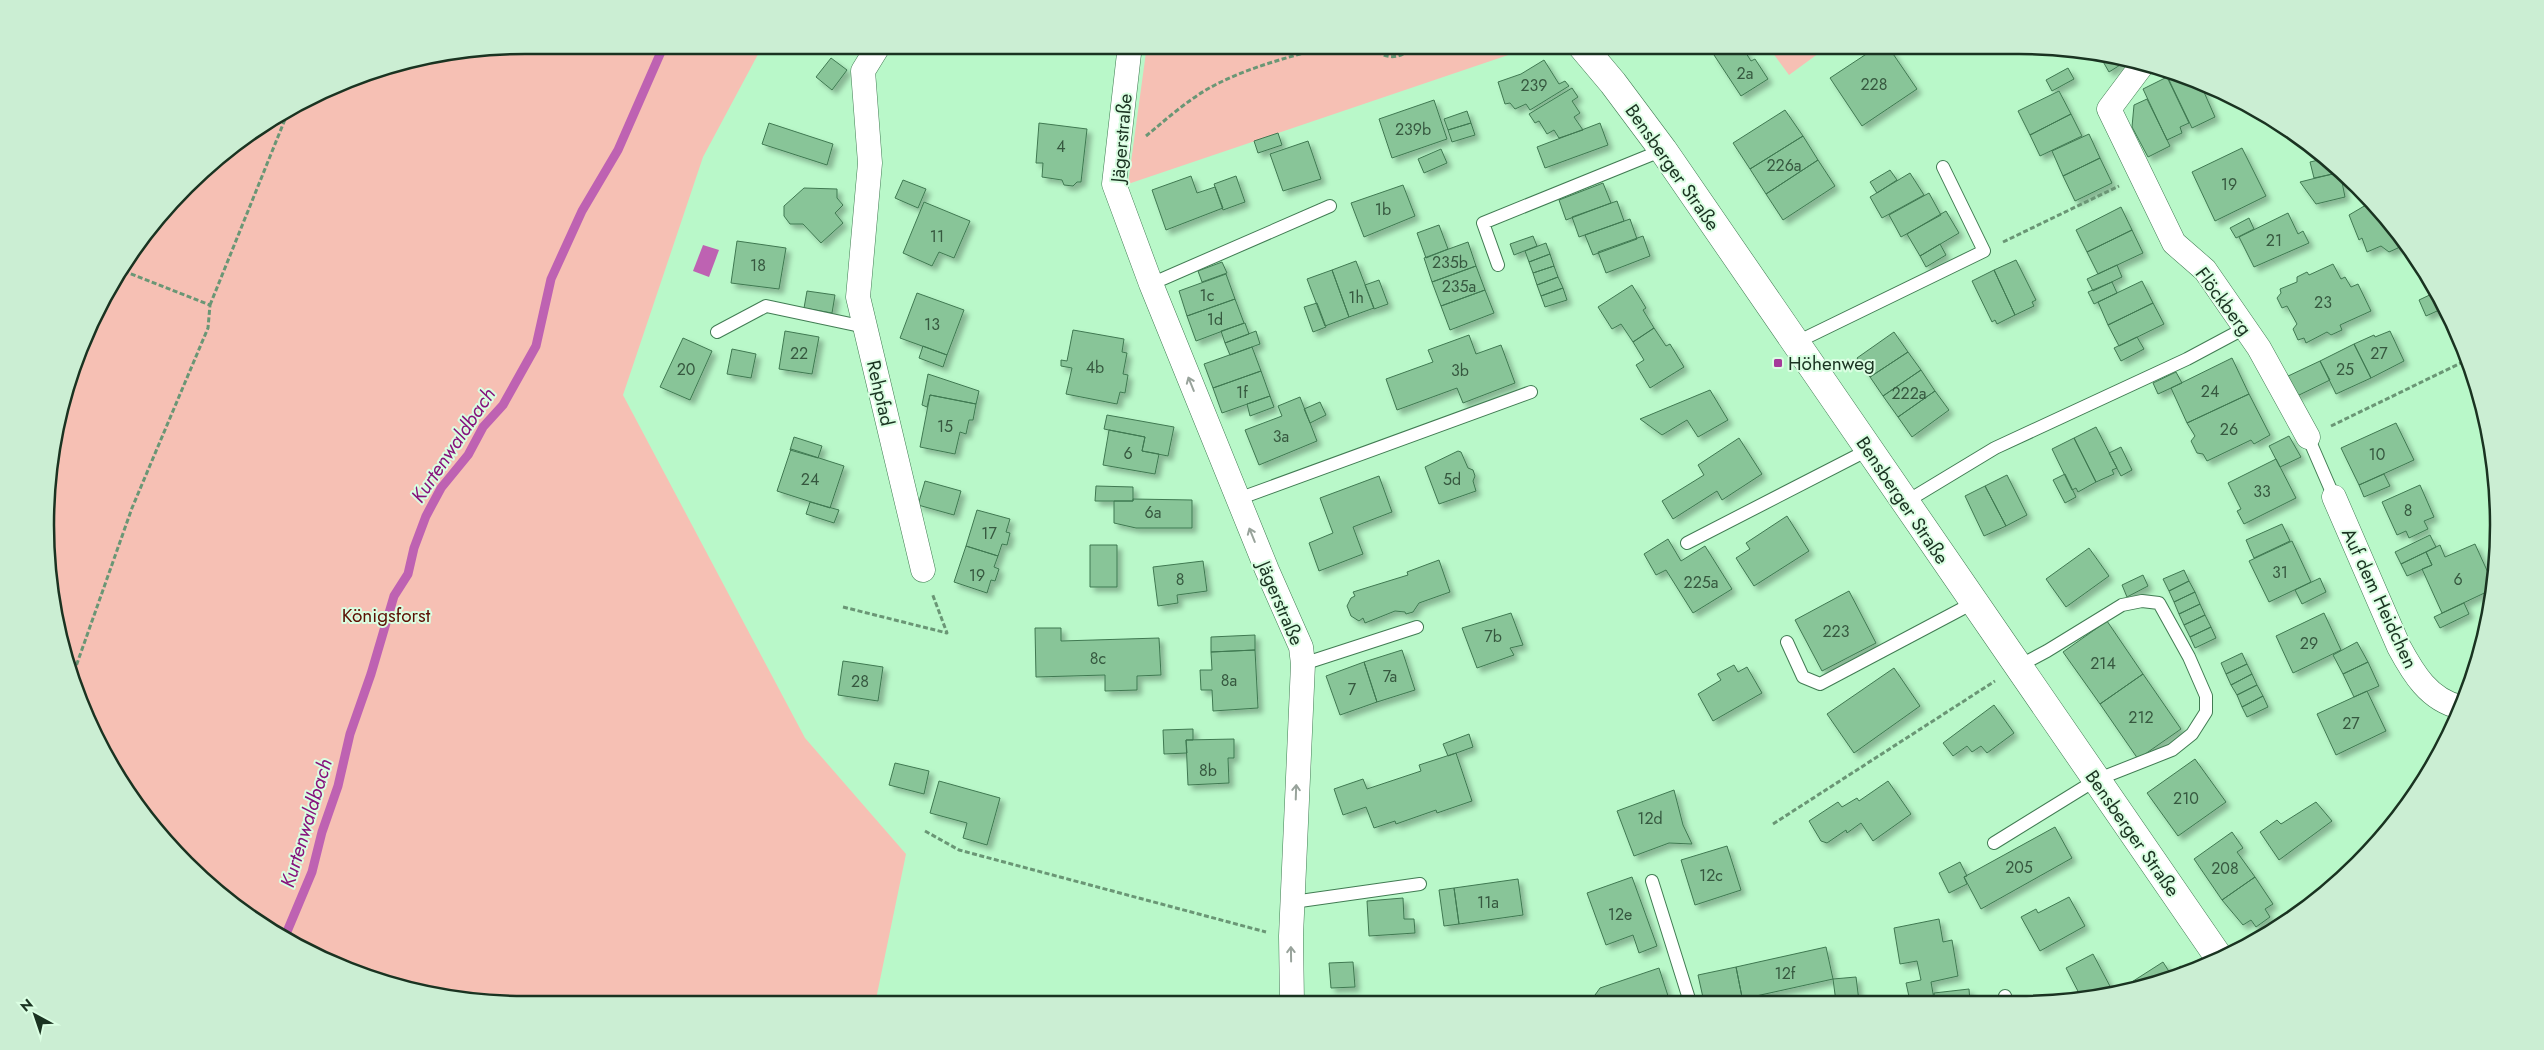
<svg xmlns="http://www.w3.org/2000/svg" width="2544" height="1050" font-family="Jost,sans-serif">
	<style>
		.green { fill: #f6c0b4 }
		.water { fill: #be62b2 }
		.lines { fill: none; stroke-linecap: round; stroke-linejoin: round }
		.stream { stroke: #be62b2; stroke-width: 9 }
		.building { fill: #88c598; stroke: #3f7951; filter: url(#shadow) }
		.lane-casing { stroke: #417c53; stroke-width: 14 }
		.street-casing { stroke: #417c53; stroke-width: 25 }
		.secondary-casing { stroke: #417c53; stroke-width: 29 }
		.path { stroke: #6a9675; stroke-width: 3; stroke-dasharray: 5 2.5; stroke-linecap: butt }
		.lane { stroke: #fff; stroke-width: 12 }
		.street { stroke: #fff; stroke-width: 24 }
		.secondary { stroke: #fff; stroke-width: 28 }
		.oneway { stroke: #98a39b }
		.poi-dot { fill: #a53a9a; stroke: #dafee2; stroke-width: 2 }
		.labels { text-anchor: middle; stroke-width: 4; stroke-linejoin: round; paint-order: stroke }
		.number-label { font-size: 16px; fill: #36583f }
		.street-label { font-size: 19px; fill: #1a3321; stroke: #dafee2 }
		.poi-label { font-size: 19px; fill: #1a3321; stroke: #dafee2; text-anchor: start }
		.park-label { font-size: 19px; fill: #5b0f03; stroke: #dafee2 }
		.water-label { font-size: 20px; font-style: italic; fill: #86127c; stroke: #dafee2 }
		.rim { fill: none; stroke: #1a3321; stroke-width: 2.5 }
	</style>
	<defs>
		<filter id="shadow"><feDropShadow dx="4.5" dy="4.5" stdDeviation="2.5" flood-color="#0004"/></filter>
	</defs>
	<rect width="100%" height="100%" fill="#b9f8c9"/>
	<!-- green -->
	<path class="green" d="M525,45H763L703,157L623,395L805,738L906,854L875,1004L525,1005L371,980L233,906L164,841L109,765L54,618L49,462L70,371L109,285L209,164L285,109L370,71Z
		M1147,45H1538L1128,184Z
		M1767,45H1830L1789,75Z"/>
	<!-- water -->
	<path class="water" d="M703,245L719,250L709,277L693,271Z"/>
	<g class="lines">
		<!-- stream -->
		<path class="stream" d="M286,934L312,872L322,832L338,786L350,734L371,674L394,596L408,574L414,548L426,516L441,488L468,455L483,427L503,405L536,346L551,279L582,211L618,150L664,45"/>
	</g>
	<!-- building -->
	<path class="building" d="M1729,45H1741L1751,61L1755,59L1768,79L1741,96L1714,55Z
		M1880,45H1887L1917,89L1862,126L1830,78Z
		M831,58L847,70L832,90L816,77Z
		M2101,58L2125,62L2109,72Z
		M1544,60L1559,84L1565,81L1569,86L1530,110L1526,104L1515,109L1510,103L1505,104L1498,82L1521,74Z
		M2068,68L2074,79L2052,91L2046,80Z
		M2181,74L2200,83L2215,117L2192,128L2169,80Z
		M2167,77L2189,123L2180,127L2182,133L2167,140L2143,89Z
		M1572,88L1578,97L1572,101L1580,113L1574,117L1583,130L1559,138L1554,130L1547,134L1539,121L1535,123L1529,114Z
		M2059,91L2071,114L2030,135L2018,111Z
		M2147,99L2170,146L2148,157L2132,127L2134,105Z
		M1434,100L1447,139L1392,158L1379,119Z
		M1785,110L1803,136L1750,169L1733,143Z
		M1467,111L1471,123L1448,130L1444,119Z
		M2071,114L2082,136L2040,156L2030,135Z
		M769,123L833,144L827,165L762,144Z
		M1039,123L1087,129L1081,182H1077L1073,186L1064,185L1062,180L1042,177L1043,163H1036Z
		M1471,123L1475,135L1452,142L1448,130Z
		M1600,123L1608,145L1545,168L1537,147Z
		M1278,133L1282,145L1258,153L1254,141Z
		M2089,134L2100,158L2063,176L2052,151Z
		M1803,136L1818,160L1766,194L1750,169Z
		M1308,141L1321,179L1283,191L1270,154Z
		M2242,148L2266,196L2215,221L2192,172Z
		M1441,149L1447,163L1424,173L1418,159Z
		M2100,158L2112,183L2075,201L2063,176Z
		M2327,158L2343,172L2314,178L2310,162Z
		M1818,160L1835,186L1783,220L1766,194Z
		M1890,170L1897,180L1877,193L1870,182Z
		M2340,172L2345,197L2316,204L2300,182Z
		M1910,173L1924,195L1882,218L1870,197Z
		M1191,176L1197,193L1215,187L1223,208L1166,230L1152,190Z
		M1236,176L1245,202L1223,210L1214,184Z
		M903,180L926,189L918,208L895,198Z
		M1603,183L1611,203L1566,220L1559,200Z
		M1403,185L1415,216L1364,237L1351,203Z
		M804,188L837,189V198L843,205L835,213L843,223L821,243L803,224H790L784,216V206Z
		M1929,193L1941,215L1901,237L1889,215Z
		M1617,201L1624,221L1579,237L1572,217Z
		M924,202L970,221L954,258L939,252L932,266L903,253Z
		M2366,205L2368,207L2374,205L2386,218L2391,231L2397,233L2401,243L2398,248L2389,252L2381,246L2367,252L2362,238L2359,240L2349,215Z
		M2121,207L2132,230L2087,252L2076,230Z
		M1946,211L1959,233L1920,256L1907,234Z
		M2288,213L2298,234L2303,231L2309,243L2254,267L2239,237Z
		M2249,218L2254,229L2236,238L2230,228Z
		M1630,219L1637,239L1593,255L1585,235Z
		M1439,225L1448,249L1426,258L1417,233Z
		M2132,230L2143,253L2098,274L2087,252Z
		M1533,236L1537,246L1514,255L1510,244Z
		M1643,236L1650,256L1606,273L1598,252Z
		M737,241L786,248L779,289L731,283Z
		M1468,242L1476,266L1432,282L1424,258Z
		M1546,243L1550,254L1529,262L1525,251Z
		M1940,244L1946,255L1926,267L1920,256Z
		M1550,254L1554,266L1533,273L1529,262Z
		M2016,260L2036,300L2032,302L2034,306L2015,315L1994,270Z
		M1356,261L1374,308L1349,317L1332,270Z
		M1222,262L1227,273L1202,282L1198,271Z
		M2333,264L2341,279L2345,277L2351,287L2358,284L2371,311L2340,325L2342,330L2331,335L2327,332L2306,343L2304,338L2298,340L2293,329L2297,324L2287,306L2282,308L2277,298L2281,293L2280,289L2297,282V277L2307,272L2309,275Z
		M2117,265L2122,277L2093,291L2087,279Z
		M1476,266L1485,290L1441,306L1432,282Z
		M1554,266L1558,277L1537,285L1533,273Z
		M1332,270L1349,317L1325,326L1307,279Z
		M1994,270L2015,315L1997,324L1995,320L1992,322L1972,281Z
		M1226,274L1235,299L1187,316L1179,291Z
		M1558,277L1563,288L1541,296L1537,285Z
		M1379,280L1388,304L1374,309L1365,285Z
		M2142,281L2153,303L2108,325L2098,302Z
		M2112,282L2117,293L2094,304L2088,292Z
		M1632,285L1646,308L1643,310L1654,328L1633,342L1621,324L1612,329L1598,307Z
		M1563,288L1567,300L1545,307L1541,296Z
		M1485,290L1494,313L1450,330L1441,306Z
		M807,291L835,295L832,313L804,308Z
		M2436,292L2446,307L2426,316L2419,300Z
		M917,293L964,310L947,355L900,338Z
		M1235,299L1244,323L1196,341L1187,316Z
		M1317,303L1326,327L1313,332L1304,307Z
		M2153,303L2164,324L2119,346L2108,325Z
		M1245,323L1249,334L1225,343L1221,331Z
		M1654,328L1666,346L1670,344L1684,367L1650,388L1636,365L1644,360L1633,342Z
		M1073,330L1124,339L1122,352L1127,353L1123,374L1128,375L1125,393L1120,392L1117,404L1066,394L1072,368L1061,366V360L1067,361Z
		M785,331L819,337L812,374L779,369Z
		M1256,331L1260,344L1230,355L1225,343Z
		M2390,331L2404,361L2371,378L2354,344L2374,335L2375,337Z
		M1894,332L1908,352L1870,377L1857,358Z
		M1469,335L1476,354L1501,345L1515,383L1463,403L1457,388L1397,410L1386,379L1433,362L1428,350Z
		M2137,337L2144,349L2121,361L2114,348Z
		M683,338L712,351L690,400L660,387Z
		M2354,344L2371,378L2336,394L2320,361Z
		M923,346L947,355L943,367L919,358Z
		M1252,347L1261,371L1213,388L1204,364Z
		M732,349L756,354L751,378L727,374Z
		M1908,352L1921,370L1883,396L1870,377Z
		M2232,358L2249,394L2187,423L2171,388Z
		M2320,361L2330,380L2295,397L2286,377Z
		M1921,370L1935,391L1898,417L1883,396Z
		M1261,371L1270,396L1222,413L1213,388Z
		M2176,372L2182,383L2158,394L2153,383Z
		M928,374L979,391L976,404L930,395L927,407L922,405Z
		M1710,390L1728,420L1698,437L1687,420L1662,435L1640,419Z
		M1935,391L1949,410L1912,437L1898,417Z
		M2249,394L2270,435L2254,444L2251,440L2207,461L2203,454L2197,453L2191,441L2195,436L2187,423Z
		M930,395L976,404L973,420H969L966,434L960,432L955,454L920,447Z
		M1270,396L1274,407L1250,416L1247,404Z
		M1300,397L1317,441L1259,465L1245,430L1282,416L1278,406Z
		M1320,402L1326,415L1310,423L1304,409Z
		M1107,415L1174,427L1168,456L1142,451L1145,437L1104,429Z
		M2396,423L2414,460L2359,485L2341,448Z
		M2096,427L2117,468L2112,470L2114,474L2096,482L2074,438Z
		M1109,430L1145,437L1142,451L1159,454L1155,474L1103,465Z
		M2289,436L2301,457L2280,467L2269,446Z
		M794,437L822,446L818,458L790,450Z
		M1739,438L1762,474L1722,500L1717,491L1673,519L1662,501L1704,475L1698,465Z
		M2074,438L2096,482L2078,492L2076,488L2072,490L2052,449Z
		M2121,447L2132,470L2121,476L2109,453Z
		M791,449L844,466L830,508L777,491Z
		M1458,451L1461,452L1468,468L1473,470L1475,476L1473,481L1476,491L1439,504L1425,467Z
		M2276,459L2296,498L2244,524L2237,511L2241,509L2228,483Z
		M2065,474L2076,497L2065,503L2053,480Z
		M2384,474L2390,486L2364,497L2359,485Z
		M2007,475L2027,515L2006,526L1985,486Z
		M1379,476L1392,512L1353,527L1363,554L1319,571L1309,543L1333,533L1320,498Z
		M925,481L961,491L954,515L918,505Z
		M2420,485L2434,517L2424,521L2428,529L2409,538L2406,531L2397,535L2382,502Z
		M1096,486L1133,487V501H1095Z
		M1985,486L2006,526L1984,536L1965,496Z
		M1133,499L1192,500V528H1136L1114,523V501H1133Z
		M810,502L839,510L834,523L806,514Z
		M977,510L1010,519L1006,532L1010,533L1007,545L1002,544L998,556L966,546Z
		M1787,516L1809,551L1754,586L1736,558L1750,549L1746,543Z
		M2282,524L2290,541L2254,558L2246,540Z
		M2430,535L2436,547L2401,564L2395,552Z
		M1668,539L1681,561L1705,546L1732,589L1693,613L1666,570L1656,575L1644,554Z
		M2292,541L2311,582L2269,602L2249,561Z
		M2475,544L2495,588L2442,613L2422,569L2432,565L2426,552L2440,545L2445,557Z
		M1090,545H1117V587H1090Z
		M966,546L998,556L994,567L999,569L995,581L991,580L987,593L954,582Z
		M2089,548L2109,576L2066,607L2046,579Z
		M2426,552L2432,565L2407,576L2401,564Z
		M1439,560L1450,592L1419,603L1413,612L1406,614L1405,612L1395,611L1365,623L1363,618L1359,621L1351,616L1347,606L1351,598L1355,596L1353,592L1408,575L1407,572Z
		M1203,561L1207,591L1177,595L1178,603L1158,606L1153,567Z
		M2184,570L2189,581L2169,591L2163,579Z
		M2143,575L2148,586L2127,597L2122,585Z
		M2320,578L2326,592L2302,604L2295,590Z
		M2189,581L2195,592L2174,602L2169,591Z
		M1849,591L1876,643L1822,671L1795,620Z
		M2195,592L2200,604L2179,614L2174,602Z
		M2464,603L2469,614L2440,628L2434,617Z
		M2200,604L2205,615L2184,625L2179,614Z
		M1511,613L1523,645L1510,648L1514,655L1477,668L1462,628Z
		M2324,613L2341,650L2293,673L2276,636Z
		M2205,615L2211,627L2190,637L2184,625Z
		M2107,621L2143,674L2100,704L2063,652Z
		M2211,627L2216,638L2195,648L2190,637Z
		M1035,628H1061V641L1159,638L1161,675L1137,676V690L1105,691V675L1036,677Z
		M1255,635V650L1211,652V637Z
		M2357,642L2368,662L2343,674L2333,655Z
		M1255,650L1258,708L1213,711L1212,690H1201L1200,670H1212L1211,652Z
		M1402,650L1415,690L1377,702L1364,662Z
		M2242,653L2247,664L2226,674L2221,663Z
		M843,661L883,667L878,701L838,695Z
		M1364,662L1377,702L1340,715L1326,676Z
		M2368,662L2379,686L2354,697L2343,674Z
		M2247,664L2252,674L2231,685L2226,674Z
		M1734,665L1738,672L1747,667L1762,693L1713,721L1698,694L1721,680L1717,674Z
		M1894,668L1920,706L1854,753L1827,714Z
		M2143,674L2181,729L2138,759L2100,704Z
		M2252,674L2257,685L2237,695L2231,685Z
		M2257,685L2263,696L2242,707L2237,695Z
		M2367,691L2386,731L2336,755L2317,714Z
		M2263,696L2268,707L2247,717L2242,707Z
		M1994,705L2014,733L1987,753L1981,746L1972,752L1967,746L1953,756L1943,743Z
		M1193,729V740H1186L1187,753L1164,754L1163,730Z
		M1469,734L1473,747L1448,756L1443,744Z
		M1234,739V758H1228L1229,783L1188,785L1186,740Z
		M1456,753L1472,801L1437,813L1436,810L1396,824L1395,821L1374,828L1366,807L1343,815L1334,789L1363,779L1367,789L1421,771L1419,765Z
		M2195,759L2226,802L2178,836L2147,793Z
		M895,763L929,771L924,794L889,785Z
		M939,781L1000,798L987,845L963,838L967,823L930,813Z
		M1888,781L1911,814L1873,841L1861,823L1847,833L1846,830L1827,843L1821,841L1809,821L1838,802L1842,807L1857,798L1859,801Z
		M1674,790L1683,825L1692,844L1669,843L1634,856L1617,811Z
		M2316,802L2332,821L2279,860L2260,832L2277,820L2281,824Z
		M2055,827L2072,858L1981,909L1964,877Z
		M2232,832L2243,848L2237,852L2255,877L2222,900L2194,859Z
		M1727,846L1741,890L1695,905L1681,860Z
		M1960,862L1967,876L1964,877L1967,884L1949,893L1939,873Z
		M1632,877L1657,946L1639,953L1633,935L1606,945L1587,893Z
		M2255,877L2273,904L2265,909L2270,917L2256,927L2251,920L2243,925L2222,900Z
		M1518,879L1523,915L1459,924L1454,888Z
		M1454,888L1459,924L1444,926L1439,890Z
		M2069,897L2085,926L2040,951L2021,917L2036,909L2038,913Z
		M1403,898L1404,919H1414L1415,933L1369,936L1367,901Z
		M1939,919L1943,942L1952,940L1958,976L1931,982L1934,999L1910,1001L1906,983L1921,980L1917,961L1900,964L1894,928Z
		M1826,947L1833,979L1756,996L1757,1002H1743L1736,967Z
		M2093,954L2112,990L2083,1001L2066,968Z
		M1353,962L1355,987L1331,988L1329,963Z
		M2163,962L2170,973L2181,966L2184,970L2128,987L2127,985Z
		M1736,967L1743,1002H1704L1698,975Z
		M1659,968L1670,1002H1590L1600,988Z
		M1856,977L1859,1001L1836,1002L1833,979Z
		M1969,989L1970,1001H1935L1934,993Z"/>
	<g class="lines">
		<defs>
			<path id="lane" d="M1498,265L1483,223L1663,150
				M1151,284L1330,206
				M717,332L766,306L865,327
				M1795,343L1984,251L1943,167
				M2308,437L2334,497
				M1238,499L1531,392
				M1904,503L1995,448L2187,359L2245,328
				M1687,543L1868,450
				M1787,642L1803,677L1820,684L1973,603
				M1303,664L1417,627
				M1994,843L2096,780L2172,750L2192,734L2206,712V696L2189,657L2159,603L2142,601L2122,605L2047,651L2017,667
				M1652,881L1690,1002
				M1293,902L1420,884
				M2005,996L2007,1001"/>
			<path id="street" d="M879,45L863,71L870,163L858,297L923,570
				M1130,45L1114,184L1151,284L1267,570L1301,647L1303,664L1291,936L1292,1003
				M2142,65L2109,109L2174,243L2205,270L2259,348L2308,437
				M2334,497L2399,647C2413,673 2429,700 2460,707"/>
			<path id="secondary" d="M1581,45L1613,83L1663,150L2220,959"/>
		</defs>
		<!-- lane casing -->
		<use href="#lane" class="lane-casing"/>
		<!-- street casing -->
		<use href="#street" class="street-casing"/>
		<!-- secondary casing -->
		<use href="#secondary" class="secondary-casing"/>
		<!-- path -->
		<path class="path" d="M1373,45C1381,61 1404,60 1412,45
			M1146,136C1169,117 1193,95 1221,82C1256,65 1296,55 1334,45
			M2003,242L2119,186
			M210,305L290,107
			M2331,426L2467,360
			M843,607L947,633L932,593
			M74,672L132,508L208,328L210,305L121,270
			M1773,824L1995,681
			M925,831L959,850L1266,932"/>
		<!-- lane -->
		<use href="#lane" class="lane"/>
		<!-- street -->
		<use href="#street" class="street"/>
		<!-- secondary -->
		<use href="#secondary" class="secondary"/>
	</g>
	<!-- one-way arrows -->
	<defs><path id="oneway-shaft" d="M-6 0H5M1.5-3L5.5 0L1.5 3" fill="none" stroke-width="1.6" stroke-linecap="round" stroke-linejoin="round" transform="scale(1.25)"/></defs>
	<g class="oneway">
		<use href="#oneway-shaft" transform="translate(1191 384) rotate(-112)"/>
		<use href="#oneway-shaft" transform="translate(1252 535) rotate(-112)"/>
		<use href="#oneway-shaft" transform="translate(1296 792) rotate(-88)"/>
		<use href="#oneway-shaft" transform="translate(1291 954) rotate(-91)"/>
	</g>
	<!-- markers -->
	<rect class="poi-dot" x="1773" y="358" width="10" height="10" rx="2.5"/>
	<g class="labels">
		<!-- number labels -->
		<g class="number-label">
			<text x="1745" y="79">2a</text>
			<text x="1874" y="90">228</text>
			<text x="1534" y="91">239</text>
			<text x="1413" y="135">239b</text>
			<text x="1061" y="152">4</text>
			<text x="1784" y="171">226a</text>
			<text x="2229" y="190">19</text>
			<text x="1383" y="215">1b</text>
			<text x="937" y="242">11</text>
			<text x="2274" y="246">21</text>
			<text x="1450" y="268">235b</text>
			<text x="758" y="271">18</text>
			<text x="1459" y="292">235a</text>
			<text x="1207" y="301">1c</text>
			<text x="1356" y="303">1h</text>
			<text x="2323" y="308">23</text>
			<text x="1215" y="325">1d</text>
			<text x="932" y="330">13</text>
			<text x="799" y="359">22</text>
			<text x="2379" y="359">27</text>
			<text x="1095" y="373">4b</text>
			<text x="686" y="375">20</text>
			<text x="2345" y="375">25</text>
			<text x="1460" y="376">3b</text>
			<text x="2210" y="397">24</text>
			<text x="1242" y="398">1f</text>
			<text x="1909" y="399">222a</text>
			<text x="945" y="432">15</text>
			<text x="2229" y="435">26</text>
			<text x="1281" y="442">3a</text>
			<text x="1128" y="459">6</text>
			<text x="2377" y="460">10</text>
			<text x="810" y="485">24</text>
			<text x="1452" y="485">5d</text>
			<text x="2262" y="497">33</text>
			<text x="2408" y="516">8</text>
			<text x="1153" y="518">6a</text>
			<text x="989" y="539">17</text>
			<text x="2280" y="578">31</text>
			<text x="977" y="581">19</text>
			<text x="1180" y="585">8</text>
			<text x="2458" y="585">6</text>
			<text x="1701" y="588">225a</text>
			<text x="1836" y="637">223</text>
			<text x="1493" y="642">7b</text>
			<text x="2309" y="649">29</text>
			<text x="1098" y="664">8c</text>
			<text x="2103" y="669">214</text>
			<text x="1390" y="682">7a</text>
			<text x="1229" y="686">8a</text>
			<text x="860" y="687">28</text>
			<text x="1352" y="695">7</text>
			<text x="2141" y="723">212</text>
			<text x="2351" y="729">27</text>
			<text x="1208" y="776">8b</text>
			<text x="2186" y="804">210</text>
			<text x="1650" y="824">12d</text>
			<text x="2019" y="873">205</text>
			<text x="2225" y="874">208</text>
			<text x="1711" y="881">12c</text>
			<text x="1488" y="908">11a</text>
			<text x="1620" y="920">12e</text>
			<text x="1785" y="979">12f</text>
		</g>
		<!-- street labels -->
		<g class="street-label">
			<text transform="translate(1121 138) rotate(-85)" y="7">Jägerstraße</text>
			<text transform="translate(1673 167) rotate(55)" y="7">Bensberger Straße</text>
			<text transform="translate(2224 301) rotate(53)" y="7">Flöckberg</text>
			<text transform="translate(881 393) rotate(77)" y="7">Rehpfad</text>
			<text transform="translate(1903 500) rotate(56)" y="7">Bensberger Straße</text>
			<text transform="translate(2380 598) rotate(65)" y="7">Auf dem Heidchen</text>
			<text transform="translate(1281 603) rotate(67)" y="7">Jägerstraße</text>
			<text transform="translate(2133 833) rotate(55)" y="7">Bensberger Straße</text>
		</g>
		<!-- poi labels -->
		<g class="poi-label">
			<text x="1788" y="370">Höhenweg</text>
		</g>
		<!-- park labels -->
		<g class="park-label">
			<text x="386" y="622">Königsforst</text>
		</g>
		<!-- water labels -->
		<g class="water-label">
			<text transform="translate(453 445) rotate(-56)" y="7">Kurtenwaldbach</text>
			<text transform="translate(306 823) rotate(-73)" y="7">Kurtenwaldbach</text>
		</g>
	</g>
	<!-- crop -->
	<path d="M0 0H2544V1050H0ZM525 54H2019A471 471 0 0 1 2490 525V525A471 471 0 0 1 2019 996H525A471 471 0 0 1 54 525V525A471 471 0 0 1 525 54Z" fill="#cbeed3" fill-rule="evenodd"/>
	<path class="rim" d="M525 54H2019A471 471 0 0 1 2490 525V525A471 471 0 0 1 2019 996H525A471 471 0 0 1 54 525V525A471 471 0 0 1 525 54Z"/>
	<!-- north arrow -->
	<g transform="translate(35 1015) rotate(320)" stroke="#dafee2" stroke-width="4" paint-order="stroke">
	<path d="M0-4L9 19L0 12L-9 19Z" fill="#1a3321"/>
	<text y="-8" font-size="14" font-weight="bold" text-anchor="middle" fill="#1a3321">N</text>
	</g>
</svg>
